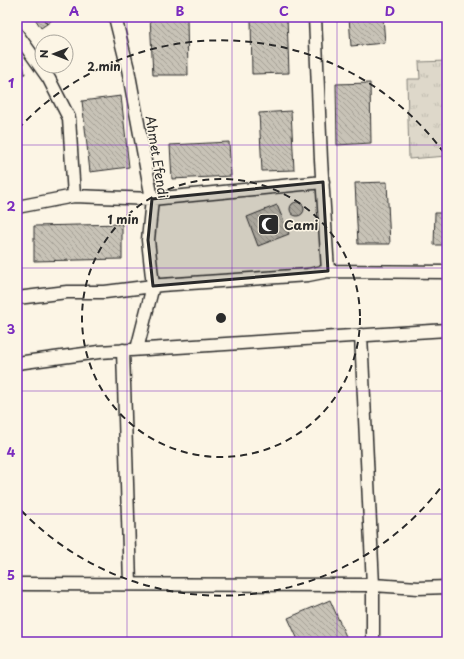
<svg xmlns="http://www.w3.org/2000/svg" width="464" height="659" font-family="'Playpen Sans',sans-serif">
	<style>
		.grass { fill: url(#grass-tufts); stroke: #84827a }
		.building { fill: url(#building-back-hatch); stroke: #2b2b2b }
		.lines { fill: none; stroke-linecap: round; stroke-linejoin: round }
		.street-casing { stroke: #2b2b2b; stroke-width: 15 }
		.street { stroke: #fcf5e5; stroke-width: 12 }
		.marked { fill: #2b2b2b; fill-opacity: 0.2; stroke: #2b2b2b; stroke-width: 3; stroke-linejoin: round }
		.grid { fill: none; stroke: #7b2cbf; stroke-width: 1; stroke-opacity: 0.55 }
		.ring { fill: none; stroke: #2b2b2b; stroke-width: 2; stroke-dasharray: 7 5 }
		.labels { text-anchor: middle; stroke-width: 3; stroke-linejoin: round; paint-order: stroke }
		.street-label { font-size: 13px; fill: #2b2b2b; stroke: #fcf5e5 }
		.poi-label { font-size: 13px; font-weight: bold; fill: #2b2b2b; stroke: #fcf5e5; text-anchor: start }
		.centre { fill: #2b2b2b; stroke: #fcf5e5; stroke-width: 2 }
		.ring-label { font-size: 12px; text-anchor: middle; font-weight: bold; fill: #2b2b2b; stroke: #fcf5e5; stroke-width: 3; stroke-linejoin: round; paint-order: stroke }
		.neatline { fill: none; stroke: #7b2cbf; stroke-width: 1.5 }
		.grid-label { font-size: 13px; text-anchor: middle; font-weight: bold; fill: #7b2cbf }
	</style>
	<defs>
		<pattern id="grass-tufts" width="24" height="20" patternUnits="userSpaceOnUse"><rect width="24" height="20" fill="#ded8ca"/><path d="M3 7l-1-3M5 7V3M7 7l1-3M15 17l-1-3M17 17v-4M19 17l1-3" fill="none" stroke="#bfbaae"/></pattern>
		<pattern id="building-back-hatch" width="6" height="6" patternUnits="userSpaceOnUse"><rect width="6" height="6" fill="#c8c3b7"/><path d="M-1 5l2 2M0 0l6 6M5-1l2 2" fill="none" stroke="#a39f95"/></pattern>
	</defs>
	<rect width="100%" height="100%" fill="#fcf5e5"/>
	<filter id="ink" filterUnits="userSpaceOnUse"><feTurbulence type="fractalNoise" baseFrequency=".025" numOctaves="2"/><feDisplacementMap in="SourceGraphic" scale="8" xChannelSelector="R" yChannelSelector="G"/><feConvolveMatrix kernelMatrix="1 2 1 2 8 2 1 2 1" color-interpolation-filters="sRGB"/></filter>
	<g filter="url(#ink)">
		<!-- grass -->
		<path class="grass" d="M447,61V156L409,159L407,79H420L419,62Z"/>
		<!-- building -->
		<path class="building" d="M34,17H42L47,24L41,28Z
			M42,17H56L47,24Z
			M150,17H187L188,75H153Z
			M251,17H287L289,73L252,74Z
			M349,17H383L385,43L351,46Z
			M22,59L25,74L17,75V60Z
			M370,83L371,143L337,145L336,84Z
			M121,96L129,167L90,172L82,101Z
			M291,111L294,170L262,171L259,113Z
			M229,142L231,176L172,179L170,145Z
			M387,182L390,244H358L355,183Z
			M290 209a7 7 0 1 1 14 0a7 7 0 1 1-14 0Z
			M277,205L289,234L258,246L247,217Z
			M435,213H447V245H434Z
			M122,224V259L34,261V226Z
			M330,600L348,641L345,642H299L288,618Z"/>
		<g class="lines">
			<defs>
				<path id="street" d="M115,17L128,69L152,199L148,240L153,286L137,349
					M315,17L321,160L328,271
					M17,34L49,79L69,118L74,196
					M17,207L74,196L152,199L323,182
					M17,298L67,292H105L161,285L308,275L328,271L447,272
					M361,335L373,585V642
					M123,350L130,584
					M17,363L99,352L447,330
					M17,584L373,585L418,588L447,587"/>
			</defs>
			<!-- street casing -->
			<use href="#street" class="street-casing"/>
			<!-- street -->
			<use href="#street" class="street"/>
		</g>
	</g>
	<!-- marked area -->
	<path class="marked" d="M323,182L328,271L153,286L148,240L152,199Z"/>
	<!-- grid -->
	<path class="grid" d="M127,17V642M232,17V642M337,17V642M17,145H447M17,268H447M17,391H447M17,514H447"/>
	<!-- distance rings -->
	<g class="ring">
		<circle cx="221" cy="318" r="139"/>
		<path d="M447 479A277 277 0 0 1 18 507M18 129A277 277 0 0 1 447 157"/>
	</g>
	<!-- icons -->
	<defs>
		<symbol id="mosque-square" viewBox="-11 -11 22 22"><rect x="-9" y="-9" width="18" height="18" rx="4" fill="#2b2b2b" stroke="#fcf5e5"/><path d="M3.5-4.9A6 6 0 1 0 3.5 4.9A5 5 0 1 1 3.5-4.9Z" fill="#fff"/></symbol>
	</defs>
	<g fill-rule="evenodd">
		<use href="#mosque-square" x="256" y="212" width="25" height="25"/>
	</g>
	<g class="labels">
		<!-- street labels -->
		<g class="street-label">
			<text transform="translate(157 157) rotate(81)" y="5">Ahmet Efendi</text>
		</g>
		<!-- poi labels -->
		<g class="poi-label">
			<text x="284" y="230">Cami</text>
		</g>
	</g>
	<circle cx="221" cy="318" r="6" class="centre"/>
	<g class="ring-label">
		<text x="104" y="71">2 min</text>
		<text x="123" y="224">1 min</text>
	</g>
	<!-- margin -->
	<rect width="464" height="659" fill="none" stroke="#fcf5e5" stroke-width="44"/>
	<!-- north arrow -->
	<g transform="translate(54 54) rotate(270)"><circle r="19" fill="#fcf5e5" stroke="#a8a49b"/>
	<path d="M0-3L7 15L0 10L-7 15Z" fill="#2b2b2b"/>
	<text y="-6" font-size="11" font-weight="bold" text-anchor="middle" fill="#2b2b2b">N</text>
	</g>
	<rect x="22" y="22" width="420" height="615" class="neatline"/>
	<g class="grid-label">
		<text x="74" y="16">A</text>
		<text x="180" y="16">B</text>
		<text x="284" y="16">C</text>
		<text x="390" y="16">D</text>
		<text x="11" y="88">1</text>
		<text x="11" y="211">2</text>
		<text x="11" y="334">3</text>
		<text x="11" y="457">4</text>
		<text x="11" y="580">5</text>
	</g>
</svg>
